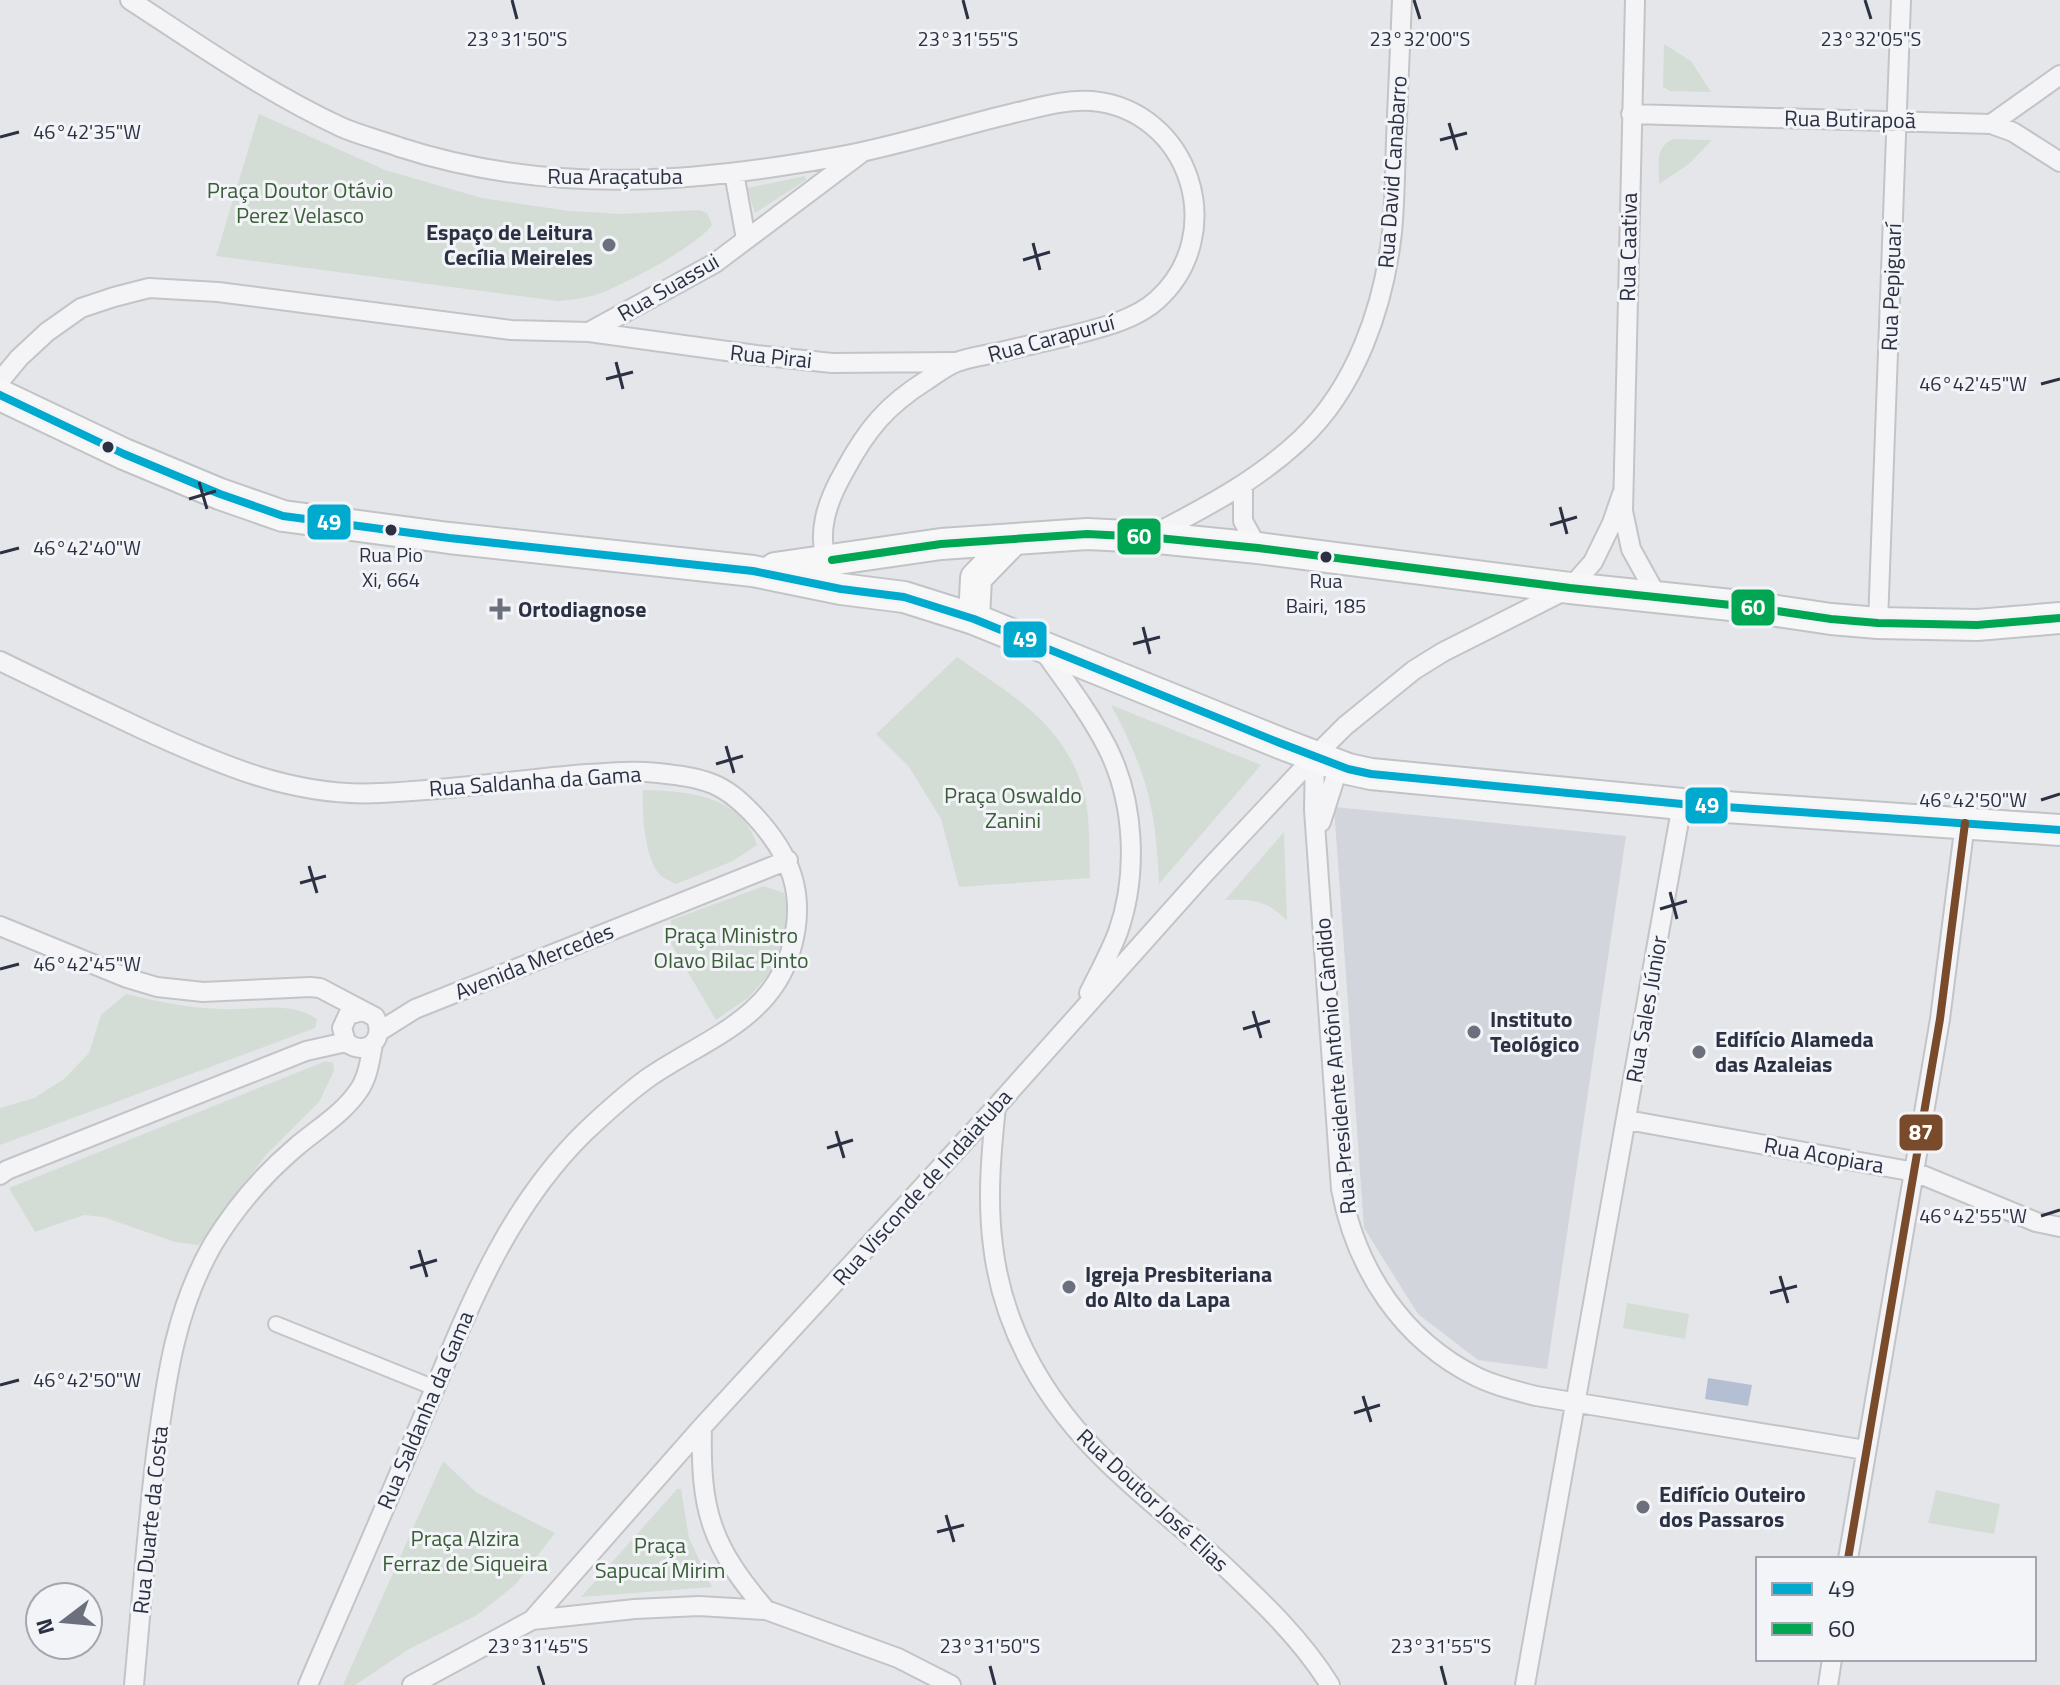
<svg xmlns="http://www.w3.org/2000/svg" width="2060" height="1685" font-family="'Titillium Web',sans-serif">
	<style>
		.built { fill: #d3d5dc }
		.green { fill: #d4ddd5 }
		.water { fill: #b4bfd3 }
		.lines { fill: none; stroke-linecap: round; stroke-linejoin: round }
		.pedestrian-casing { stroke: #c3c4c7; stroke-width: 18 }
		.minor-casing { stroke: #c3c4c7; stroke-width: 22 }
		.primary-casing { stroke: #c1c3c7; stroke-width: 34 }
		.pedestrian { stroke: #f4f4f6; stroke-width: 14 }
		.minor { stroke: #f4f4f6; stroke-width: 18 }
		.primary { stroke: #f7f7f8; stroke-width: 30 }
		.bus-1-casing { stroke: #f3f4f8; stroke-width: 14 }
		.bus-2-casing { stroke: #f3f4f8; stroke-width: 14 }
		.bus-3-casing { stroke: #f3f4f8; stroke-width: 14 }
		.bus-1 { stroke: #00a9ce; stroke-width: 8 }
		.bus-2 { stroke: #00a651; stroke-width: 8 }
		.bus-3 { stroke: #7a4b2a; stroke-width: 8 }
		.ticks { fill: none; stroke: #2b3143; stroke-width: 3 }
		.poi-dot { fill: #6c707d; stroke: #f3f4f8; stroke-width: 3 }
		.bus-dot { fill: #2b3143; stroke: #f3f4f8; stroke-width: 3 }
		.labels { text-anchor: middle; stroke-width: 6; stroke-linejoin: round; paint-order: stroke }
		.bus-label { font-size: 20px; fill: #2b3143; stroke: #f3f4f8 }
		.street-label { font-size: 22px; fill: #2b3143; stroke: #f3f4f8 }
		.park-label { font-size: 22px; fill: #3b5e39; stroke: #f3f4f8 }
		.poi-label { font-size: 22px; font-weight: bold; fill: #2b3143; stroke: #f3f4f8; text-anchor: start }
		.ticks-label { font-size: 20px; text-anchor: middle; fill: #2b3143; stroke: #f3f4f8; stroke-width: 6; stroke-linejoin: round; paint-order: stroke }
		.line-badge { stroke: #f3f4f8; stroke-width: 3 }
		.badge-label { font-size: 22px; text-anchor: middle; font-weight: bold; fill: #fff }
	</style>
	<rect width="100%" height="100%" fill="#e5e6e9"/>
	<!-- built -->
	<path class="built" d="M1334,807L1626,836L1547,1369L1478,1360L1418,1314L1364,1228Z"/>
	<!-- green -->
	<path class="green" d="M1664,44L1691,61L1711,92L1670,91L1663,87Z
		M259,114L385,170L482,198L569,211L620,214L699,210L707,213L712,225C697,246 627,283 601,293C587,298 573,300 558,301L216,256Z
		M1674,139L1712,140L1689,164L1659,184C1659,167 1654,146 1674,139Z
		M805,176L806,180L755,213L747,188Z
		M957,657C1010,694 1061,721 1082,786C1091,812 1089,851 1090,878L959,887L941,819L909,767L876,734Z
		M1111,705L1261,765L1159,884C1156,808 1147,773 1111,705Z
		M643,790C687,791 742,795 757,845L733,861L676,884C671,881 662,878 659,874C644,856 642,812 643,790Z
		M1284,832L1287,921C1267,900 1253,899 1225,900Z
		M764,886L784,893L789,911L783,942L772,971L749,997L716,1020L670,942L671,920Z
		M126,994C156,1001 188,1008 219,1009C253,1011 288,1000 317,1019L315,1028L0,1145V1108L34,1098L64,1079L89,1053L101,1015Z
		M326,1061L333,1063L334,1071L319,1102L266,1155L199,1245L175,1242L103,1217L84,1215L35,1232L9,1188Z
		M1627,1303L1689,1314L1685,1339L1623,1328Z
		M443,1461L477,1493L555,1533L515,1585L477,1615L409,1649L355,1685H343Z
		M677,1489H681L689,1538L712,1587L581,1597Z
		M1936,1490L2000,1504L1994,1534L1928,1523Z"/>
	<!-- water -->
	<path class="water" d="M1708,1378L1752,1385L1748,1406L1705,1399Z"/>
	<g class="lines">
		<defs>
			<path id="pedestrian" d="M276,1324L435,1388"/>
			<path id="minor" d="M130,0C199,45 266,92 341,127C359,135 380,140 399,147C549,196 700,183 852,154C906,143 960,126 1014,113C1040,107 1066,99 1092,101C1190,110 1230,234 1157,300C1136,319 1104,327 1077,334C1051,340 1025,346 1000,352C986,355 970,357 957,362C946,366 936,374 927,380C887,405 867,429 845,470C827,501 815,534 829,569
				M1635,0L1623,511L1631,549L1657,596
				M1631,114L1991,124L2013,132L2060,162
				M1991,124L2060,75
				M734,173L746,239
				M589,332L715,263L860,154
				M0,381L19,358L47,332L81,308L114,297L149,288L218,292L511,330L589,332L756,355L832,363L955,362
				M1243,486V521L1258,548
				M1152,535C1205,508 1256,481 1300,440C1356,388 1384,306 1392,232C1395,202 1395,171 1396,140C1398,94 1400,47 1402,0
				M1878,623L1901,0
				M1043,650C1065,681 1089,712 1107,747C1135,802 1138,875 1118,932C1110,953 1099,973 1089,993
				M0,661C47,684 95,707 142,729C218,764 295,798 381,793C446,790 511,781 575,775C603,773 631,770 658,773C676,775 696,777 713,784C728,790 739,800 750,811C791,853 808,895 790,953C769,1021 701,1041 648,1078C626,1094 604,1114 585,1132C505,1210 467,1312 425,1412C387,1504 347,1594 308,1685
				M1315,756L1314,810L1341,1189C1356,1269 1402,1340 1477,1377C1496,1386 1516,1391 1536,1396L1865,1450
				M1321,822L1335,778L1348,769
				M0,926L127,978L157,987L203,992L310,987L320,988L375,1017C387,1039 366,1058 346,1042L342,1028L348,1015L362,1011
				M380,1031L415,1009L788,860
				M996,1107C991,1153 987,1200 993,1246C1003,1331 1047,1404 1107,1462C1144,1498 1184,1529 1221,1563C1261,1601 1301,1638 1330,1685
				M1627,1120L1915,1172L2036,1222L2060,1227
				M0,1175L7,1170L306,1051L346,1042
				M702,1427C700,1511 711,1546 766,1610
				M1848,1559L1940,1019L1965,823
				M532,1620L702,1427L996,1107L1205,873L1315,756L1345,726L1414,670L1443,652L1570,588L1593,562L1612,523L1622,494
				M134,1685C141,1608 147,1531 156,1454C166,1380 175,1310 213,1244C235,1208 263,1175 296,1147C317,1129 343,1114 359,1090C368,1077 370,1060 373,1044
				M412,1685L532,1620L635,1609L699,1606L766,1610L898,1658L951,1685
				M1525,1685L1682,804
				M1828,1685L1832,1659"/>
			<path id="primary" d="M0,395L124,454L220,494L283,516L449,538L753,571L841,589L904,597L974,619L1280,743L1348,769L1371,774L1682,804L2060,830
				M775,568L941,544L1087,534L1148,537L1258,548L1570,588L1750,607L1831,619L1878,623L1977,625L2060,618
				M974,619L976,578L1012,541"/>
		</defs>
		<!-- pedestrian casing -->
		<use href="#pedestrian" class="pedestrian-casing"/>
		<!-- minor casing -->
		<use href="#minor" class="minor-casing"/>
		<!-- primary casing -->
		<use href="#primary" class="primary-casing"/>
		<!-- pedestrian -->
		<use href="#pedestrian" class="pedestrian"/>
		<!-- minor -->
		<use href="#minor" class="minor"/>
		<!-- primary -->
		<use href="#primary" class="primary"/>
		<defs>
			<path id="bus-1" d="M0,395L124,454L220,494L283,516L449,538L753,571L841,589L904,597L974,619L1280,743L1348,769L1371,774L1682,804L2060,830"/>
			<path id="bus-2" d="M832,560L941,544L1087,534L1148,537L1258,548L1570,588L1750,607L1831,619L1878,623L1977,625L2060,618"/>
			<path id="bus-3" d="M1848,1559L1940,1019L1965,823"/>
		</defs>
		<!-- bus-1 casing -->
		<use href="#bus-1" class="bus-1-casing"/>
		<!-- bus-2 casing -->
		<use href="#bus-2" class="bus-2-casing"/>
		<!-- bus-3 casing -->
		<use href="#bus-3" class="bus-3-casing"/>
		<!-- bus-1 -->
		<use href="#bus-1" class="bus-1"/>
		<!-- bus-2 -->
		<use href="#bus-2" class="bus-2"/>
		<!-- bus-3 -->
		<use href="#bus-3" class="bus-3"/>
	</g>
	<!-- ticks -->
	<path class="ticks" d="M512,0L517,19M963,0L968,19M1414,0L1420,19M1865,0L1871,19M1449,123L1457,150M0,137L19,132M1440,140L1467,133M1033,243L1040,270M1023,260L1050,252M616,362L623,389M606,379L633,372M2041,384L2060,379M199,482L207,509M189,499L216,491M1560,507L1567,534M1550,525L1577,517M0,553L19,548M1143,627L1150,654M1133,644L1160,637M726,746L734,773M716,764L743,756M2041,800L2060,794M309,866L317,893M300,883L326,876M1670,892L1677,919M1660,909L1687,901M0,969L19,964M1253,1011L1261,1038M1243,1029L1270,1021M836,1131L844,1158M827,1148L853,1140M2041,1216L2060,1210M419,1250L427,1277M410,1268L437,1260M1780,1276L1788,1303M1770,1293L1797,1286M0,1385L19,1380M1363,1396L1371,1422M1354,1413L1380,1405M946,1515L954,1542M937,1532L964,1525M538,1666L544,1685M990,1666L995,1685M1441,1666L1446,1685"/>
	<!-- markers -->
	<g class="poi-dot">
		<circle cx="609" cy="245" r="8"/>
		<path d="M496 597h8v8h8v8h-8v8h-8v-8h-8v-8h8z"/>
		<circle cx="1474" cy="1032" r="8"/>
		<circle cx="1699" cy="1052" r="8"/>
		<circle cx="1069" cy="1287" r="8"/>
		<circle cx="1643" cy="1507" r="8"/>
	</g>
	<g class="bus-dot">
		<circle cx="108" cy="447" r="7"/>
		<circle cx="391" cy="530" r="7"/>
		<circle cx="1326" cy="557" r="7"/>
	</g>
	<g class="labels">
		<!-- bus labels -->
		<g class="bus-label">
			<text x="391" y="562">Rua Pio<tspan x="391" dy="25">Xi, 664</tspan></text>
			<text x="1326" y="588">Rua<tspan x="1326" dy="25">Bairi, 185</tspan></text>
		</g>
		<!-- street labels -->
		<g class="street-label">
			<text transform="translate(1850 119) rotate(1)" y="8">Rua Butirapoã</text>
			<text transform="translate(1392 172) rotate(-86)" y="8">Rua David Canabarro</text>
			<text x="615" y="184">Rua Araçatuba</text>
			<text transform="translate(1628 247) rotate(-89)" y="8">Rua Caativa</text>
			<text transform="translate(668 287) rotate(-30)" y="8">Rua Suassui</text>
			<text transform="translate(1891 287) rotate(-88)" y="8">Rua Pepiguarí</text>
			<text transform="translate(1051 338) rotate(-15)" y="8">Rua Carapuruí</text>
			<text transform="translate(771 356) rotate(6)" y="8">Rua Pirai</text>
			<text transform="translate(535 781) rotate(-4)" y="8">Rua Saldanha da Gama</text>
			<text transform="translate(534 961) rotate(-22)" y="8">Avenida Mercedes</text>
			<text transform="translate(1646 1009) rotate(-80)" y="8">Rua Sales Júnior</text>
			<text transform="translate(1335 1066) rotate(-95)" y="8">Rua Presidente Antônio Cândido</text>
			<text transform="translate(1824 1155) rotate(10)" y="8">Rua Acopiara</text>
			<text transform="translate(922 1187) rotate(-48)" y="8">Rua Visconde de Indaiatuba</text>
			<text transform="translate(425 1410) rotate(-67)" y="8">Rua Saldanha da Gama</text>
			<text transform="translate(1153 1500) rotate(43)" y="8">Rua Doutor José Elias</text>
			<text transform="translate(150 1520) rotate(-84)" y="8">Rua Duarte da Costa</text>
		</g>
		<!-- park labels -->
		<g class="park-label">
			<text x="300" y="198">Praça Doutor Otávio<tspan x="300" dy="25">Perez Velasco</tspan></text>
			<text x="1013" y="803">Praça Oswaldo<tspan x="1013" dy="25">Zanini</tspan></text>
			<text x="731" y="943">Praça Ministro<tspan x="731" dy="25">Olavo Bilac Pinto</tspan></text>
			<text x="465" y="1546">Praça Alzira<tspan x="465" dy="25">Ferraz de Siqueira</tspan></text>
			<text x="660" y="1553">Praça<tspan x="660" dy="25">Sapucaí Mirim</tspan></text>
		</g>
		<!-- poi labels -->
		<g class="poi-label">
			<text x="593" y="240" text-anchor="end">Espaço de Leitura<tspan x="593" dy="25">Cecília Meireles</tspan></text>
			<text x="518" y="617">Ortodiagnose</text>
			<text x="1490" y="1027">Instituto<tspan x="1490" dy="25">Teológico</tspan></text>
			<text x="1715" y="1047">Edifício Alameda<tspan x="1715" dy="25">das Azaleias</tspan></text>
			<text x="1085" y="1282">Igreja Presbiteriana<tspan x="1085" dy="25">do Alto da Lapa</tspan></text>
			<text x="1659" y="1502">Edifício Outeiro<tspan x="1659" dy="25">dos Passaros</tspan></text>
		</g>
	</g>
	<g class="ticks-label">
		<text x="517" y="46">23°31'50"S</text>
		<text x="968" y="46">23°31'55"S</text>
		<text x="1420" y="46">23°32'00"S</text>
		<text x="1871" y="46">23°32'05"S</text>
		<text x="87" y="139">46°42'35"W</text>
		<text x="1973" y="391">46°42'45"W</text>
		<text x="87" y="555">46°42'40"W</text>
		<text x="1973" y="807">46°42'50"W</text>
		<text x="87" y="971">46°42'45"W</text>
		<text x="1973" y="1223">46°42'55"W</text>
		<text x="87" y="1387">46°42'50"W</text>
		<text x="538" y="1653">23°31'45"S</text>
		<text x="990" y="1653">23°31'50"S</text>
		<text x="1441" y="1653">23°31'55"S</text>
	</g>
	<g class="line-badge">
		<rect x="306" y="503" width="46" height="38" rx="8" fill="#00a9ce"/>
		<rect x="1116" y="517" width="46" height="39" rx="8" fill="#00a651"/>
		<rect x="1730" y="588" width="46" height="39" rx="8" fill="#00a651"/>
		<rect x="1002" y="620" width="46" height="39" rx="8" fill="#00a9ce"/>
		<rect x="1684" y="786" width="45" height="39" rx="8" fill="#00a9ce"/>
		<rect x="1898" y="1113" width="46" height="39" rx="8" fill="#7a4b2a"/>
	</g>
	<g class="badge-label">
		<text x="329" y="530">49</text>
		<text x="1139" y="544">60</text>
		<text x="1753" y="615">60</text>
		<text x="1025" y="647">49</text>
		<text x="1707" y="813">49</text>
		<text x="1921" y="1140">87</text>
	</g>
	<!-- legend -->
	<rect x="1756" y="1557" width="280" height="104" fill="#f3f4f8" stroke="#a3a6b0" stroke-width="2"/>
	<rect x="1772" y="1583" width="40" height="12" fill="#00a9ce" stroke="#a3a6b0" stroke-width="2"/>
	<text x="1828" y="1597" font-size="24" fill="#2b3143">49</text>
	<rect x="1772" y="1623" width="40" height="12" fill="#00a651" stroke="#a3a6b0" stroke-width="2"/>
	<text x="1828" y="1637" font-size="24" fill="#2b3143">60</text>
	<!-- north arrow -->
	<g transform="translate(64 1621) rotate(254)"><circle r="38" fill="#f3f4f8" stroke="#a3a6b0" stroke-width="2"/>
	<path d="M0-6L14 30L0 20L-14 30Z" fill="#6c707d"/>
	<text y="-12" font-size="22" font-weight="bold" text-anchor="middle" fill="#2b3143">N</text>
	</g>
</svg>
